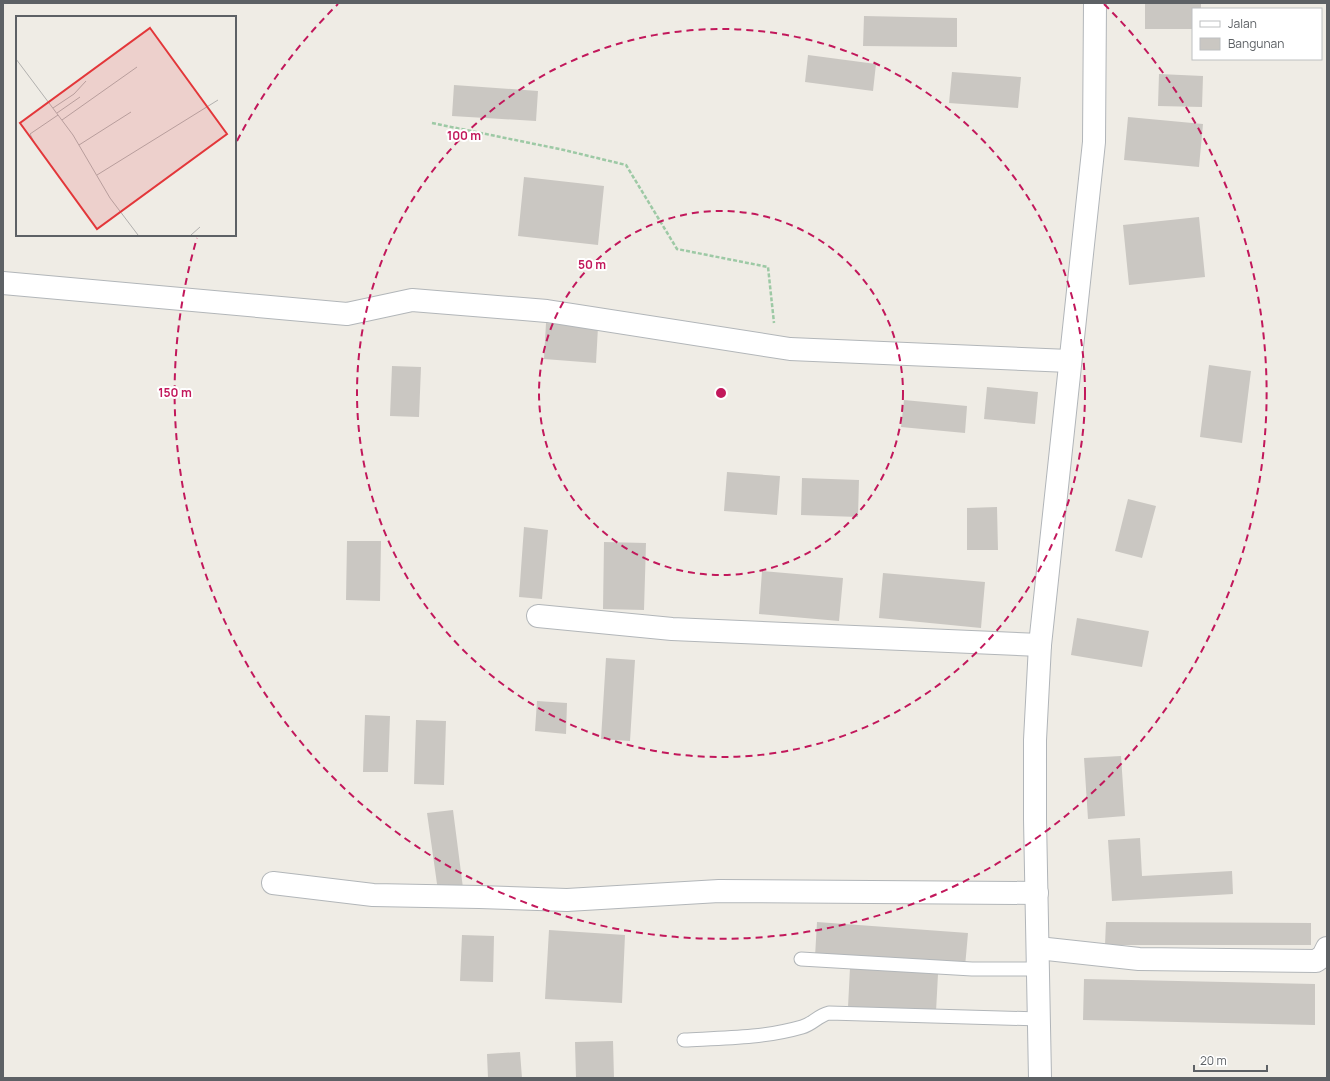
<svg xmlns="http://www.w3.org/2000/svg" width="1330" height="1081" font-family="Manrope,sans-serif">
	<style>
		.building { fill: #cac7c2 }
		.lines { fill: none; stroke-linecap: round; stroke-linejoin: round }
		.lane-casing { stroke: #b2b6b9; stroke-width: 15 }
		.street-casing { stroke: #b2b6b9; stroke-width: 24 }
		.secondary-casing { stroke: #b1b5b9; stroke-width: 24 }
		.path { stroke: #9dc9a5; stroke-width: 2.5; stroke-dasharray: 4 2; stroke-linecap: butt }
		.lane { stroke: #fff; stroke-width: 13 }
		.street { stroke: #fff; stroke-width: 22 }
		.secondary { stroke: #fff; stroke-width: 22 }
		.ring { fill: none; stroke: #c2185b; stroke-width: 2; stroke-dasharray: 7 5 }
		.inset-road { fill: none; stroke: #b1b0ae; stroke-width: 1 }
		.view { fill: #e3373a; fill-opacity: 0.15; stroke: #e3373a; stroke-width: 2 }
		.inset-edge { fill: none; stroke: #5d6165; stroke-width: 2 }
		.centre { fill: #c2185b; stroke: #fff; stroke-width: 2 }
		.ring-label { font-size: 12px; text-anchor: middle; font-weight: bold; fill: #c2185b; stroke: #fff; stroke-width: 4; stroke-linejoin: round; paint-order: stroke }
	</style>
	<rect width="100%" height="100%" fill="#efece5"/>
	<!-- building -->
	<path class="building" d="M1145,3H1201V9H1193V29H1145Z
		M864,16L957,18V47L863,46Z
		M808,55L876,64L873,91L805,82Z
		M952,72L1021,77L1018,108L949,103Z
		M1159,74L1203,76L1202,107L1158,106Z
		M454,85L538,91L536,121L452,116Z
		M1128,117L1203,124L1199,167L1124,160Z
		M524,177L604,186L598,245L518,236Z
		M1199,217L1205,277L1129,285L1123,225Z
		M546,323L598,327L596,363L544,359Z
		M1209,365L1251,371L1242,443L1200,437Z
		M392,366L421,367L419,417L390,416Z
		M987,387L1038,392L1035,424L984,419Z
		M904,400L967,406L965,433L901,427Z
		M727,472L780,476L777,515L724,511Z
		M802,478L859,480L858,517L801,515Z
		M1128,499L1156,506L1142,558L1115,551Z
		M997,507L998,550H967V508Z
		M524,527L548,530L542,599L519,597Z
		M347,541H381L380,601L346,600Z
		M604,542L646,543L644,610L603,609Z
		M762,571L843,578L839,621L759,614Z
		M883,573L985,582L981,628L879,618Z
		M1077,618L1149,631L1142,667L1071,655Z
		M606,658L635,660L630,741L601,739Z
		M537,701L567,703L566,734L535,731Z
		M365,715L390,716L388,772H363Z
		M416,720L446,721L444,785L414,784Z
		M1121,756L1125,816L1088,819L1084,758Z
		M453,810L463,888L438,891L427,813Z
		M1140,838L1142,876L1232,871L1233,894L1112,901L1108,840Z
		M817,922L968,933L965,967L815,957Z
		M1106,922L1311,923V945H1105Z
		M549,930L625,935L622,1003L545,999Z
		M462,935L494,936L493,982L460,981Z
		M850,968L938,974L936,1012L848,1007Z
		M1084,979L1315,984V1025L1083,1020Z
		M613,1041L614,1078H576L575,1042Z
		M520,1052L522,1078H488L487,1054Z"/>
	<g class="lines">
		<defs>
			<path id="lane" d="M801,959L972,969H1038
				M684,1040C724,1038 764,1038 802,1027C813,1024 817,1016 829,1013L1039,1019"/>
			<path id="street" d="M3,283L347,314L412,300L547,311L790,349L1069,361
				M538,616L672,629L1040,645
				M273,883L373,895L479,897L567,900L719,891L1037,893
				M1038,948L1139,959L1316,961L1323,956L1327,948"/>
			<path id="secondary" d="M1040,1078L1035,819V740L1040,645L1094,142L1095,3"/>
		</defs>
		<!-- lane casing -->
		<use href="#lane" class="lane-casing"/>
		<!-- street casing -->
		<use href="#street" class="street-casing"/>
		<!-- secondary casing -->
		<use href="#secondary" class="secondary-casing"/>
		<!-- path -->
		<path class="path" d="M432,123L564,150L626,165L677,249L768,267L774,323"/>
		<!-- lane -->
		<use href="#lane" class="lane"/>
		<!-- street -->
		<use href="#street" class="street"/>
		<!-- secondary -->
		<use href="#secondary" class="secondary"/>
	</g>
	<!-- distance rings -->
	<g class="ring">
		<circle cx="721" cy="393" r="182"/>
		<circle cx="721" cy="393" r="364"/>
		<path d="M237 141A546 546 0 0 1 338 4M1104 4A546 546 0 1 1 197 238"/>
	</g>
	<!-- overview -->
	<g transform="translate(16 16)">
		<rect width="220" height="220" fill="#efece5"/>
		<path class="inset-road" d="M0,43L57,119L94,182L122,219M37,92L58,78L70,65M41,97L64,81M46,104L121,51M18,126L14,118L42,99M63,129L115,96M81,159L202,84M175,219L184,211"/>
		<path class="view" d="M134,12L211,118L81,213L4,107Z"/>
		<rect width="220" height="220" class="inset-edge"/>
	</g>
	<circle cx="721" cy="393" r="6" class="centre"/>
	<g class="ring-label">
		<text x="464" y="140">100 m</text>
		<text x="592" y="269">50 m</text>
		<text x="175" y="397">150 m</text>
	</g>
	<!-- border -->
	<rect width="1330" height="1081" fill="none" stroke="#5d6165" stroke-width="8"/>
	<!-- legend -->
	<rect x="1192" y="8" width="130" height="52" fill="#ffffff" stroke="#bec0c1"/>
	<rect x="1200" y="21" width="20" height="6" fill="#ffffff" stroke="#bec0c1"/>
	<text x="1228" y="28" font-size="12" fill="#5d6165">Jalan</text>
	<rect x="1200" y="38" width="20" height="12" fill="#cac7c2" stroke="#bec0c1"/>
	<text x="1228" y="48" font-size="12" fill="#5d6165">Bangunan</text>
	<!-- scale -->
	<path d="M1194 1065v6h73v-6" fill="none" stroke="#5d6165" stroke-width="2"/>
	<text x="1200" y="1065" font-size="12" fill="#5d6165" stroke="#ffffff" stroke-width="3" paint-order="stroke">20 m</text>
</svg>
